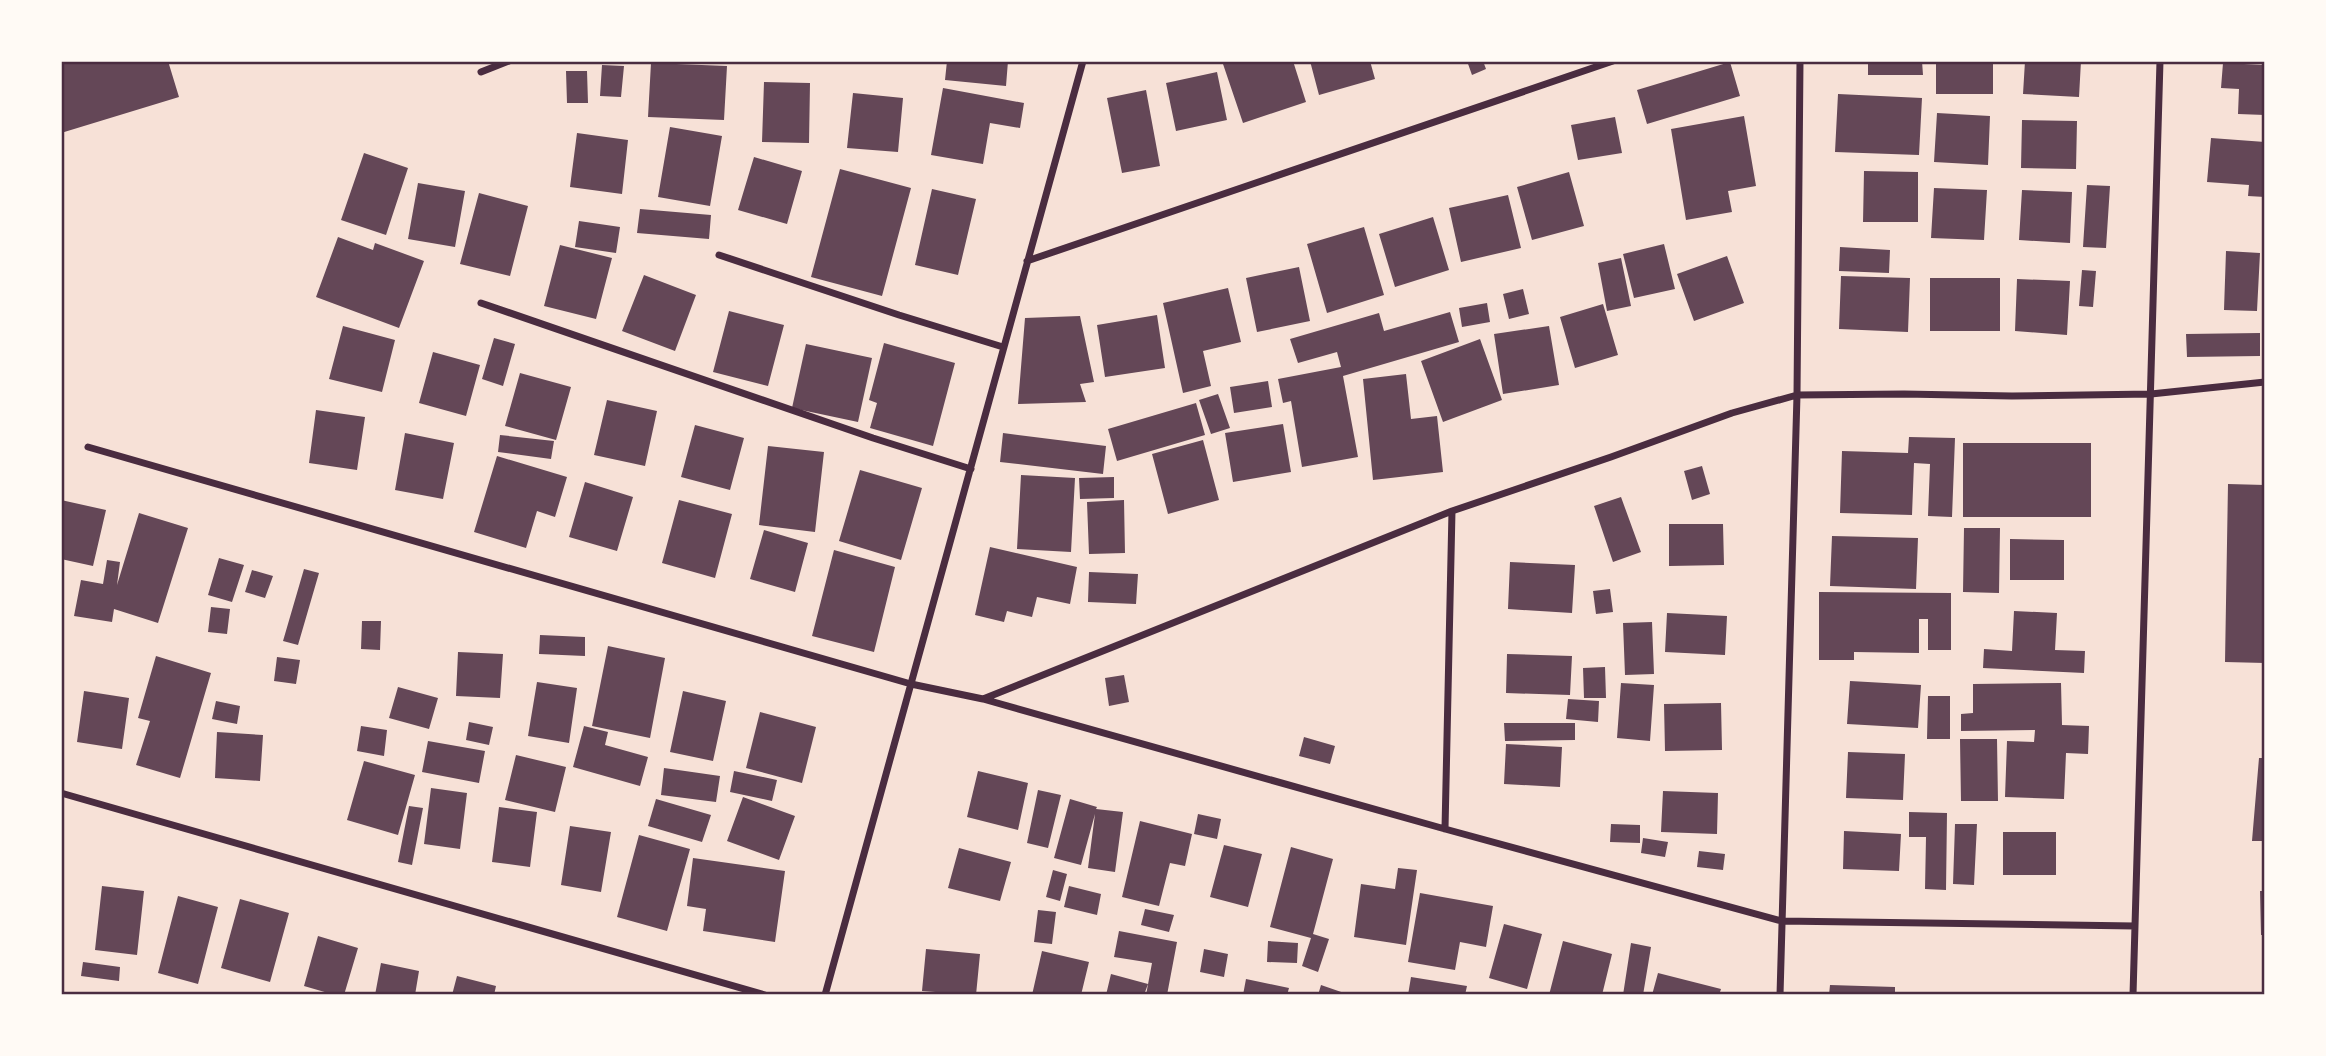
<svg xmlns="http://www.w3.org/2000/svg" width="2326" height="1056" font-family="Commissioner,sans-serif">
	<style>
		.building { fill: #644757 }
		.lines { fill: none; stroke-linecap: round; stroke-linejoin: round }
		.minor { stroke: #4a2c40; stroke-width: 7 }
		.neatline { fill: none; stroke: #4a2c40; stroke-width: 2.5 }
	</style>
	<rect width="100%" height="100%" fill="#f7e1d7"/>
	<!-- building -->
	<path class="building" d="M61,61H168L179,97L61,133Z
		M947,61H1008L1006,86L945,80Z
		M1232,61H1293L1306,102L1243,123L1223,64Z
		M1310,61H1370L1375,79L1319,95Z
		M1467,61H1483L1486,69L1472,75Z
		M1868,61H1922L1923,75H1868Z
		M1936,61H1993V94H1936Z
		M2025,61H2081L2079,97L2023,94Z
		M1730,62L1740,96L1647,124L1637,90Z
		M651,63L727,66L724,120L648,117Z
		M2223,63L2265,65V115L2238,114L2239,89L2221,88Z
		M602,65L624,66L621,97L600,96Z
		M566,71H587L588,103H567Z
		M1217,72L1227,120L1176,131L1166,83Z
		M764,82L810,83L809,143L762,142Z
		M943,88L1024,103L1020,128L990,123L983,164L931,155Z
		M1146,90L1160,166L1122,173L1107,98Z
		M853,93L903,98L898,152L847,148Z
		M1838,94L1922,98L1919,155L1835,152Z
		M1937,113L1990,116L1988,165L1934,162Z
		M1744,116L1756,186L1728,191L1732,212L1686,220L1671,129Z
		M1615,117L1622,153L1578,160L1571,125Z
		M2022,120L2077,121L2076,169L2021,168Z
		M670,127L722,136L710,206L658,197Z
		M577,133L628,140L622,194L570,187Z
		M2211,138L2265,142V197L2248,196L2249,185L2207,182Z
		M364,153L408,168L386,235L341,220Z
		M754,157L802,171L787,224L738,210Z
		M840,169L911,188L882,296L811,277Z
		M1864,171L1918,172V222H1863Z
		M1569,172L1584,226L1532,240L1517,187Z
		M418,183L465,191L455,247L408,239Z
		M2087,185L2110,186L2106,248L2083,247Z
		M1934,188L1987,190L1984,240L1931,238Z
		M932,189L976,199L958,275L915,265Z
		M2022,190L2072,192L2070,243L2019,240Z
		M479,193L528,206L510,276L460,264Z
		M1508,195L1521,248L1461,262L1449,208Z
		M640,209L711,215L709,239L637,233Z
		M1433,217L1449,270L1395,287L1379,234Z
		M579,221L620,227L616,253L575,247Z
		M1364,227L1384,295L1327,313L1307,244Z
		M338,237L373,250L375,243L424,261L399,328L316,297Z
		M1664,244L1675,289L1634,298L1623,254Z
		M560,245L612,258L596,319L544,306Z
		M1840,247L1890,250L1889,273L1839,271Z
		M2226,251L2260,253L2257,311L2224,310Z
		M1727,256L1744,303L1694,321L1677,274Z
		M1621,258L1631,306L1607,311L1598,263Z
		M1299,267L1310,321L1257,332L1246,278Z
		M2082,270L2096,271L2093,307L2079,306Z
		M644,275L696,295L675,351L622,331Z
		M1841,276L1910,278L1908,332L1839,329Z
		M1930,278H2000V331H1930Z
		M2017,279L2070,281L2067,335L2015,331Z
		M1228,288L1241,342L1203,351L1211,386L1183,393L1163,303Z
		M1523,289L1529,314L1509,319L1503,294Z
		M1487,303L1490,322L1462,327L1459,308Z
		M1603,304L1618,355L1575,368L1560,317Z
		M729,311L784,325L768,386L713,372Z
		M1450,312L1459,342L1343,376L1358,457L1302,467L1291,401L1283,403L1278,379L1341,367L1337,352L1298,363L1290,339L1379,313L1384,331Z
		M1157,315L1165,368L1105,377L1097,325Z
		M1080,316L1094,382L1080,384L1086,402L1018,404L1025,318Z
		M343,326L395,340L382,392L329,379Z
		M1549,326L1559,385L1503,394L1494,334Z
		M2260,333V356L2187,357L2186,334Z
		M494,338L515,344L503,386L482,379Z
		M1480,339L1502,400L1443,422L1421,361Z
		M884,343L955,363L933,446L870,428L877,403L869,400Z
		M806,344L872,358L858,422L792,408Z
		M433,352L480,365L466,416L419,403Z
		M520,373L571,387L556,440L505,426Z
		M1406,374L1411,419L1437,416L1443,472L1373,480L1363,379Z
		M1268,381L1272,407L1234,413L1230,387Z
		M1218,394L1230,428L1211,434L1199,400Z
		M607,400L657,411L645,466L594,455Z
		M1196,403L1205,435L1117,461L1108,429Z
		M316,410L365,417L357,470L309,463Z
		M1283,424L1291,472L1233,482L1225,433Z
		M695,425L744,438L730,490L681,477Z
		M405,433L454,443L443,499L395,490Z
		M1003,433L1106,446L1103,474L1000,462Z
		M500,435L554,441L551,459L498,452Z
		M1909,437L1955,438L1952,517L1928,516L1930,464L1914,463L1912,515L1840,513L1842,451L1908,453Z
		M1203,440L1219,500L1168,514L1152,454Z
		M1963,443H2091V517H1963Z
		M768,446L824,452L815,532L759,525Z
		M497,456L567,477L555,517L537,511L526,548L474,532Z
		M1702,466L1710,494L1692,500L1684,471Z
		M860,470L922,488L901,560L839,541Z
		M1021,475L1075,478L1071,552L1017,549Z
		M1114,477V498L1080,499L1079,478Z
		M585,482L633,497L617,551L569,537Z
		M2228,484L2265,485V663L2225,662Z
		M1621,497L1641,552L1613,562L1594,506Z
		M61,500L106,510L93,566L61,559Z
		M679,500L732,514L715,578L662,563Z
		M1124,500L1125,553L1089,554L1087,502Z
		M139,513L188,528L158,623L114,609L112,622L74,616L81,580L103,584L107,560L120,562L117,585Z
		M1669,524H1723L1724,565L1669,566Z
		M1964,528H2000L1999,593L1963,592Z
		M764,530L808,543L795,592L750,579Z
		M1832,536L1918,538L1916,589L1830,586Z
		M2010,539L2064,540V580H2010Z
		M990,547L1077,567L1070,604L1037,597L1032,617L1007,611L1004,622L975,615Z
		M834,550L895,567L874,652L812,636Z
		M219,558L244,565L232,602L208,595Z
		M1510,562L1575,565L1572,613L1508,609Z
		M304,569L319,573L298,645L283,641Z
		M252,570L273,576L265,598L245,592Z
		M1089,572L1138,574L1136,604L1088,602Z
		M1610,589L1613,612L1596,614L1593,591Z
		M1819,592L1951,593V650H1928V619H1919V653L1854,652V660H1819Z
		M211,607L230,609L227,634L208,632Z
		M2014,611L2057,613L2055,650L2085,651L2084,673L1983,668L1984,649L2012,651Z
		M1667,613L1727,616L1725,655L1665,652Z
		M362,621H381L380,650L361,649Z
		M1652,622L1654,674L1625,675L1623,623Z
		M540,635L585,637V656L539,654Z
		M608,646L665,658L650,738L592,726Z
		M458,652L503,654L500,698L456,696Z
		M1507,654L1572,656L1570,695L1506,693Z
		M156,656L211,673L180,778L136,765L150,721L138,718Z
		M277,657L300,660L296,684L274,681Z
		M1605,667L1606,698H1584L1583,668Z
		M1124,675L1129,702L1109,706L1105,678Z
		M1850,681L1921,685L1918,728L1847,724Z
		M537,682L577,688L569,743L528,736Z
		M1621,683L1654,685L1650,741L1617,738Z
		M2061,683L2062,725L2089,726L2088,754L2066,753L2064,799L2005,797L2007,741L2034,742L2035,730L1961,731V714L1973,713V684Z
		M398,687L438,698L429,729L389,718Z
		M84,691L129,698L122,749L77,742Z
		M683,691L726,701L713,761L670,752Z
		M1928,696H1950V739H1927Z
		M1568,699L1599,701L1598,722L1566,719Z
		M216,701L240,706L237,724L212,719Z
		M1721,703L1722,750L1665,751L1664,704Z
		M760,712L816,727L802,783L746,768Z
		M469,722L493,727L489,745L466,740Z
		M1504,723H1575V740L1505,741Z
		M361,726L387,730L384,756L357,751Z
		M584,726L608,732L605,745L648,757L640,786L573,767Z
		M217,732L263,735L260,781L215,778Z
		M1304,737L1335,746L1330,764L1299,756Z
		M1960,739H1997L1998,801H1961Z
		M428,741L485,751L479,783L422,772Z
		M1506,744L1562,747L1560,787L1504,784Z
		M1848,752L1905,754L1903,800L1846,798Z
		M516,755L566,767L555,812L505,800Z
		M2259,758H2265V841H2252Z
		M364,761L415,775L398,835L347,820Z
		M664,768L720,776L716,802L661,795Z
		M734,771L777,780L772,801L730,792Z
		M978,771L1028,783L1018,830L967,817Z
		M431,788L467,793L460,849L424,844Z
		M1038,790L1061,795L1048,848L1027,843Z
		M1663,791L1718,793L1717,834L1661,832Z
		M743,797L795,816L779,860L727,841Z
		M656,799L711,815L702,842L648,826Z
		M1070,799L1097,807L1096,809L1123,812L1115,872L1088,868L1095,814L1081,865L1054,858Z
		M409,806L423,808L412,865L398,862Z
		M499,807L537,812L530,867L492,862Z
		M1909,812L1947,813L1946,890L1925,889L1926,837H1909Z
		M1198,814L1221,819L1217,839L1194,834Z
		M1140,821L1192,834L1185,866L1170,863L1159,906L1122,897Z
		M1611,824L1640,825V843L1610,842Z
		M1955,824H1977L1974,885L1953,884Z
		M570,826L611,832L601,892L561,885Z
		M1844,831L1901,834L1899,871L1843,869Z
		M2003,832H2056V875H2003Z
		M639,835L690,849L667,931L617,917Z
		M1643,838L1668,842L1665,857L1641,853Z
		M1224,845L1262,854L1248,907L1210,897Z
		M1291,847L1333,859L1313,934L1329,939L1318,972L1302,966L1311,938L1270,927Z
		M959,848L1011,862L1000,901L948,888Z
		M1699,851L1725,854L1723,870L1697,867Z
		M693,858L785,871L775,942L703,931L706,909L687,906Z
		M1398,868L1417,870L1406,945L1354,937L1361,884L1395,889Z
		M1053,870L1067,874L1060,901L1046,897Z
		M102,886L144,891L137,955L95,950Z
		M1069,886L1101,894L1097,915L1064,907Z
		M2260,891H2265V935H2261Z
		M1420,893L1493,906L1486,947L1460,942L1455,970L1408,962Z
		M178,896L218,907L198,984L158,973Z
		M240,899L289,913L270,982L221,968Z
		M1145,909L1174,915L1169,932L1141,925Z
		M1038,910L1056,912L1052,944L1034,942Z
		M1504,924L1542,934L1527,989L1489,978Z
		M1119,931L1177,942L1167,995H1146L1152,963L1114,957Z
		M318,936L358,948L344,995H335L304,986Z
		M1268,941L1298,943L1297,963L1267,962Z
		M1563,941L1612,954L1602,995H1549Z
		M1631,943L1651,947L1643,995H1623Z
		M926,949L980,954L976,995L922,991Z
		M1204,949L1228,954L1224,977L1200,972Z
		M1042,951L1089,962L1081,995H1032Z
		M83,962L120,967L119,981L81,976Z
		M381,963L419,971L415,995H375Z
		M1658,973L1721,989L1719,995H1652Z
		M1111,974L1148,984L1144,995H1106Z
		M457,976L496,986L494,995H452Z
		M1411,977L1467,986L1465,995H1408Z
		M1246,979L1289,988L1287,995H1243Z
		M1321,985L1347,994V995H1318Z
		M1830,985L1895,987V995H1829Z"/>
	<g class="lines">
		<!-- minor -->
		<path class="minor" d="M481,72L509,61
			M719,255L899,315L1003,347
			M1027,261L1613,61
			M481,303L873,438L971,469
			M88,447L911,684L983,699L1445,829L1781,921L2135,926
			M983,699L1452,511L1611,457L1732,413L1797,395L1904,394L2012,396L2151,394L2265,382
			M61,793L765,995
			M1445,829L1452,511
			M825,995L1083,61
			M1780,995L1797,395L1800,61
			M2133,995L2160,61"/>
	</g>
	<!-- border -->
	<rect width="2326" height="1056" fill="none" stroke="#fffaf5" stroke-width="126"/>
	<rect x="63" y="63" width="2200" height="930" class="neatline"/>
</svg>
